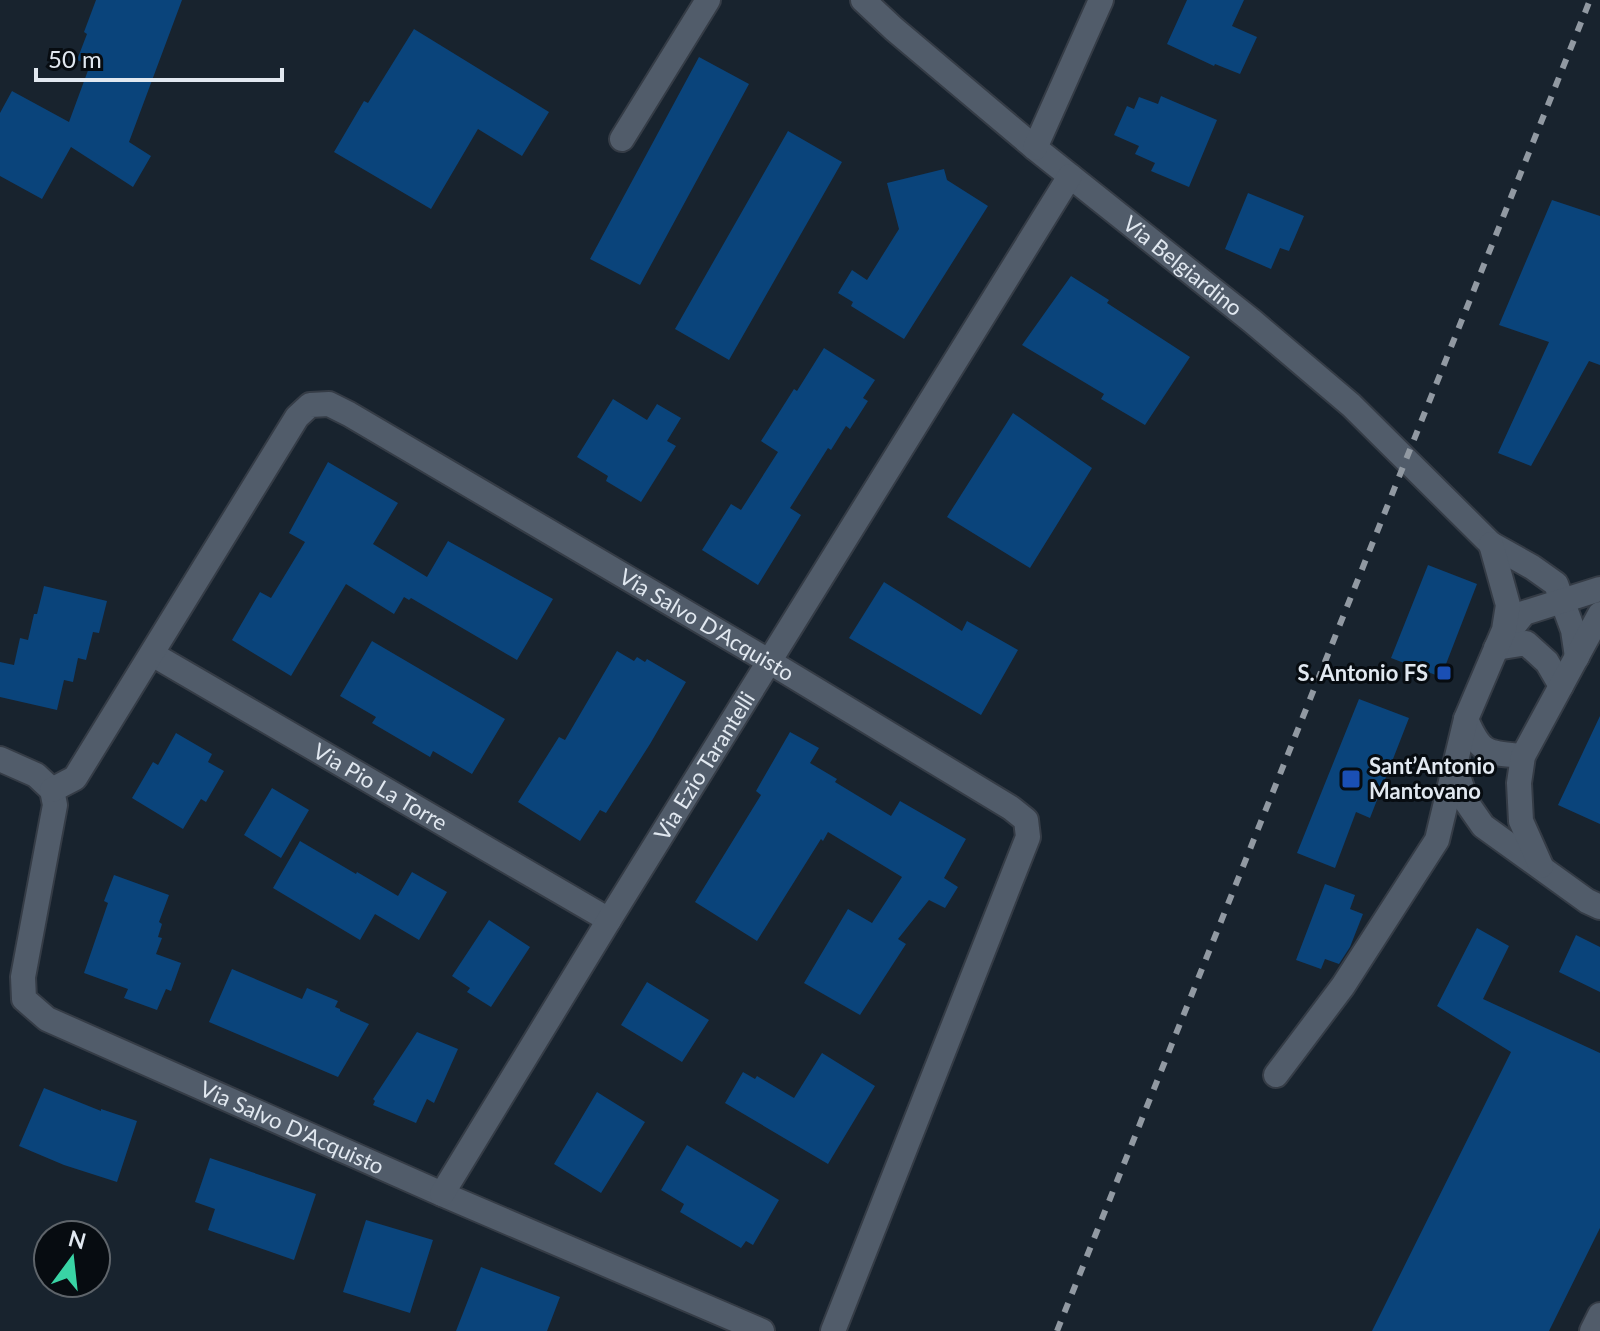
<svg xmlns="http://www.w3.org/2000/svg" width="1600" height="1331" font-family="Lato,sans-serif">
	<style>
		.building { fill: #0a447b }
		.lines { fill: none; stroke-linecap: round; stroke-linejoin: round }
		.street-casing { stroke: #353c46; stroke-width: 28 }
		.street { stroke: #515c6a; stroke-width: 24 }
		.rail { stroke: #9199a2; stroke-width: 6; stroke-dasharray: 10 10; stroke-linecap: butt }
		.transit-dot { fill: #1a4fb4; stroke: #070c11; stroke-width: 3 }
		.labels { text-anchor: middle; stroke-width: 6; stroke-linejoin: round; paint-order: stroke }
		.street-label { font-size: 22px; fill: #e1e8f0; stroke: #070c11 }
		.poi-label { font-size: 22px; font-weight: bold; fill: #e1e8f0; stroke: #070c11; text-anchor: end }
	</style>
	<rect width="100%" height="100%" fill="#18232e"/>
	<!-- building -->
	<path class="building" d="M96,0H182L129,142L151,156L133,187L71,147L42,199L0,176V113L12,91L69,122L90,65L77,60L87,34L84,32Z
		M1187,0H1244L1232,26L1257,37L1240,74L1215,64L1214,66L1167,44Z
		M414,29L549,112L522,156L478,129L431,209L334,152L364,101L368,103Z
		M699,57L749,84L640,285L590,259Z
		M1161,96L1217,120L1189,187L1151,171L1155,163L1135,154L1139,146L1114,135L1127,106L1134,109L1139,97L1158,104Z
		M788,131L842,162L729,360L675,329Z
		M944,169L947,180L988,206L904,339L851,306L853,302L838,293L852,270L867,280L899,229L887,183Z
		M1248,193L1304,216L1289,251L1280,248L1271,269L1225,249Z
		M1552,200L1600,216V365L1589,361L1531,466L1498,453L1549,342L1499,325Z
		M1071,276L1109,300L1107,303L1190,357L1145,425L1101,399L1104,394L1022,345Z
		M824,348L875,380L863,398L868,401L850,429L846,426L831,450L828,448L790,508L801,515L758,585L702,550L731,504L741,510L778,452L761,441L794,389L797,391Z
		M613,399L647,420L657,404L681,418L667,441L676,446L641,502L606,481L608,476L577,457Z
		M1013,413L1092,468L1030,568L947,517Z
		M328,462L398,503L373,544L427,577L448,541L553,599L517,660L411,598L409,600L404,597L394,614L346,584L291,676L232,640L260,592L271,598L305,542L289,533Z
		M1428,565L1477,584L1441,677L1391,658Z
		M884,582L962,631L967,621L1018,650L981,715L849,638Z
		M44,586L107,601L99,633L93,632L86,660L78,658L73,682L64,680L57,710L0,697V662L14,665L20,638L28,640L34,614H37Z
		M372,641L505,719L472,774L433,751L430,757L372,723L376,717L340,696Z
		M617,651L634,661L637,657L645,662L647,659L686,682L650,744L606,813L600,810L580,841L518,802L559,737L565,740Z
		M1359,699L1409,718L1370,818L1356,812L1335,868L1297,853Z
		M1600,716V824L1558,805Z
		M790,732L819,748L810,763L837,779L835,782L891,816L900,801L966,839L944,878L958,887L945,908L929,900L898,939L906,944L860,1015L804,983L848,909L872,923L902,877L828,832L823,841L821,839L757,941L695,902L761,795L756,791Z
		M176,733L212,754L208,762L224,771L206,802L201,799L183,829L132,798L153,762L158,765Z
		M272,788L309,810L281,858L244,835Z
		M300,841L356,874L357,872L398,896L412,872L447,892L419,940L375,914L360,940L273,888Z
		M114,875L169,895L159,922L162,924L158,937L162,938L156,954L181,963L171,991L166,989L157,1010L124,998L128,989L84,973L108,903L104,901Z
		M1325,884L1355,895L1350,909L1363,914L1350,947L1339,964L1325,959L1321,969L1296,960Z
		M489,920L530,947L491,1007L467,992L470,988L452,976Z
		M1477,928L1509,946L1483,999L1600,1053V1228L1549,1331H1372L1511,1052L1437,1006Z
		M1576,935L1600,947V992L1559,972Z
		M232,969L302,999L307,988L338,1001L335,1007L340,1009V1011L369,1024L338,1077L209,1022Z
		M647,982L709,1020L682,1062L621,1025Z
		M417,1032L458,1049L434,1103L427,1099L416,1123L373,1105L375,1101L373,1099Z
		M822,1053L875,1086L828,1164L725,1103L743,1072L755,1079L757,1076L794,1098Z
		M44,1088L101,1111V1109L137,1121L117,1182L64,1165L19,1146Z
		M597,1092L645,1122L601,1193L554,1164Z
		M687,1145L779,1200L753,1245L746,1241L741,1248L680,1212L684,1204L661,1190Z
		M210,1158L316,1194L294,1260L208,1230L215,1209L195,1202Z
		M366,1220L433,1240L410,1313L343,1292Z
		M481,1267L560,1297L547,1331H456Z"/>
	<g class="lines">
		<defs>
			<g id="street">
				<path id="s1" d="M863,0L894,29L1035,148L1252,321L1351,405L1491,544L1532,567L1556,584L1573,630L1577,657"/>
				<path d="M622,139L708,0"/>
				<path d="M1035,148L1101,0"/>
				<path d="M1505,637L1524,613L1600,589"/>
				<path d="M1496,648L1526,643L1547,662L1561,686"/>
				<path id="s2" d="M152,654L609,920"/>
				<path d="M1466,719C1481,755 1488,753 1523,756"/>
				<path id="s3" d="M0,759L36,775L52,790L55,805L23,977L24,999L47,1019L442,1194L762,1331"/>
				<path d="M1456,770L1467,803L1483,826L1587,901L1600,907"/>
				<path id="s4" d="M52,790L75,778L297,417L310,405L329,404L349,414L770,662L1011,808L1026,820L1028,837L833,1331"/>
				<path d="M1541,866L1521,821L1519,783L1523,756L1600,614"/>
				<path d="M1276,1075L1343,986L1437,840L1466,719L1504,630L1508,605L1491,544"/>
				<path id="s5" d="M442,1194L609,920L1070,176"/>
				<path d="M1592,1331L1600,1315"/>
			</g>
		</defs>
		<!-- street casing -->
		<use href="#street" class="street-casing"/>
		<!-- street -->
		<use href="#street" class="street"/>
		<!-- rail -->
		<path class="rail" d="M1057,1331L1590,0"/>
	</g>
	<!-- markers -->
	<g class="transit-dot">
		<rect x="1436" y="665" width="16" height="16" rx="4"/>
		<rect x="1341" y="769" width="20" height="20" rx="4"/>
	</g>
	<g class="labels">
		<!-- street labels -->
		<g class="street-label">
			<text dy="8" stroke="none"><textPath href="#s1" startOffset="416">Via Belgiardino</textPath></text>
			<text dy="8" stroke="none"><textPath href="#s4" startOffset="924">Via Salvo D'Acquisto</textPath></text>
			<text dy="8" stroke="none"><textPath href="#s5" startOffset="502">Via Ezio Tarantelli</textPath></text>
			<text dy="8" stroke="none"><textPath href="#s2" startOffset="264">Via Pio La Torre</textPath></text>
			<text dy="8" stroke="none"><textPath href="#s3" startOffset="572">Via Salvo D'Acquisto</textPath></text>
		</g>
		<!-- poi labels -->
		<g class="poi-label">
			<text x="1428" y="681">S. Antonio FS</text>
			<text x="1369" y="774" text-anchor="start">Sant’Antonio<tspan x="1369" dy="25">Mantovano</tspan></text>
		</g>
	</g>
	<!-- north arrow -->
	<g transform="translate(72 1259) rotate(15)"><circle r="38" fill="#070c11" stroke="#5e646a" stroke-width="2"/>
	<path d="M0-6L14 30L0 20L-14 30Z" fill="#39d4a5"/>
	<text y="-12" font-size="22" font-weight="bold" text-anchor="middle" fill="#e1e8f0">N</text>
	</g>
	<!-- scale -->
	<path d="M36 68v12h246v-12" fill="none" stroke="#e1e8f0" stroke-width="4"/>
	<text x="48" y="68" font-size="24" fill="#e1e8f0" stroke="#070c11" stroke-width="6" paint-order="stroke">50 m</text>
</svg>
